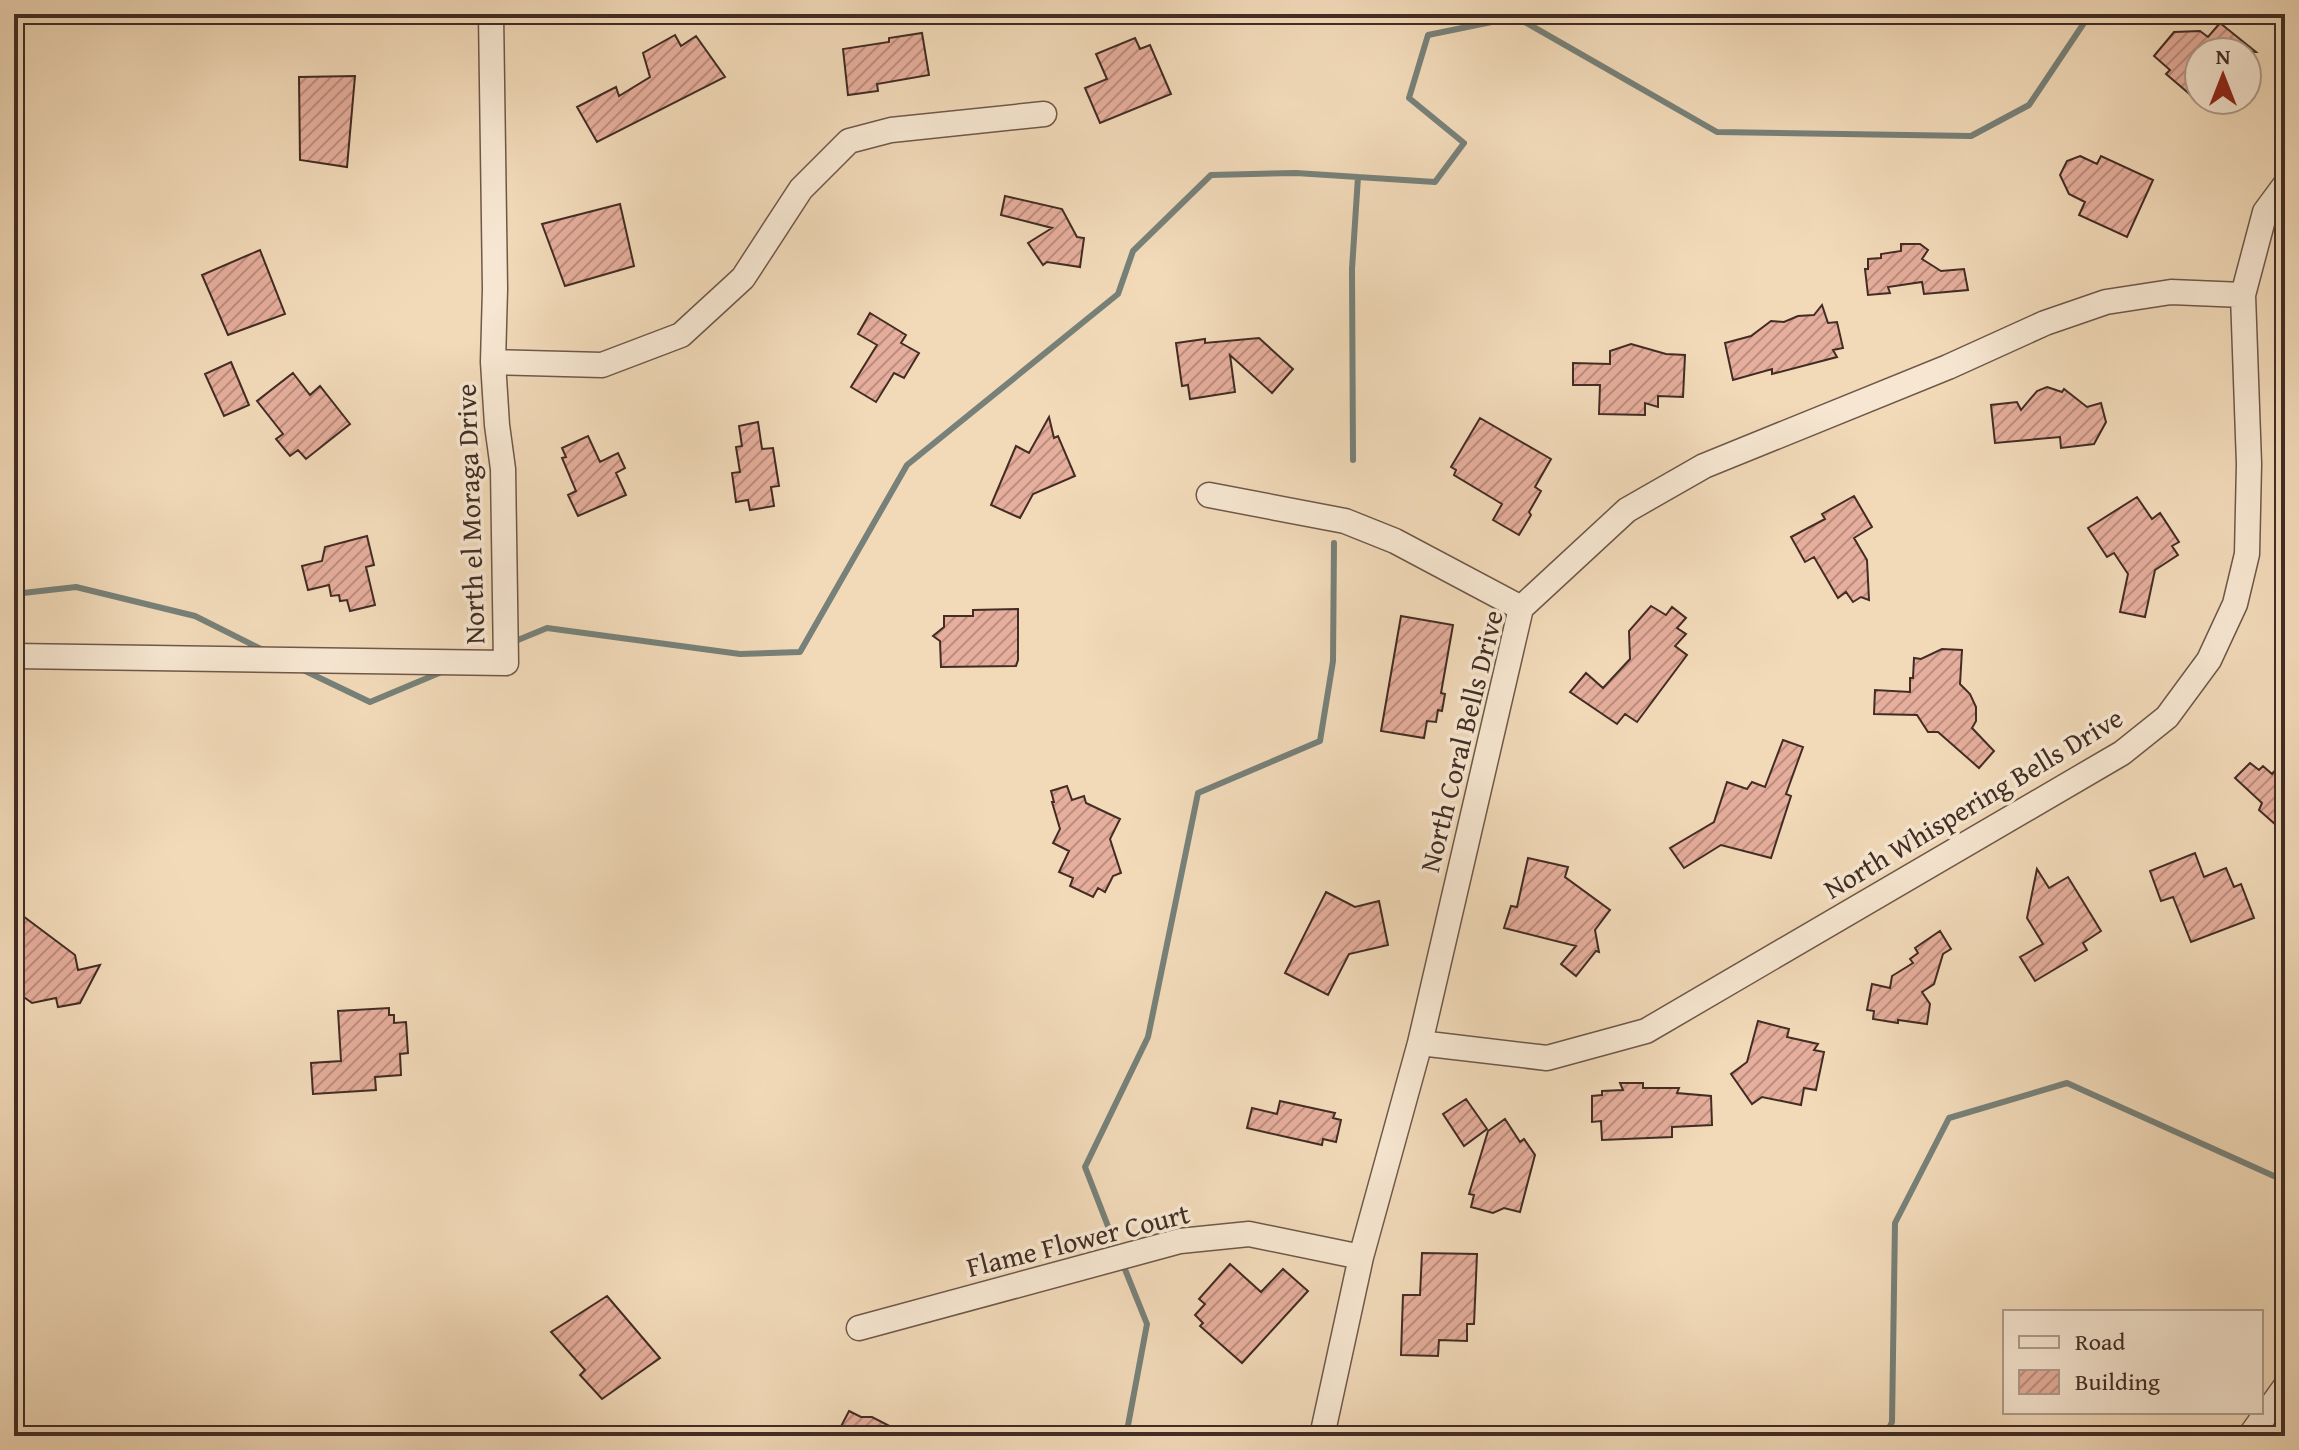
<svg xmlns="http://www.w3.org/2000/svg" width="2299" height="1450" font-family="'Gentium Book Plus',serif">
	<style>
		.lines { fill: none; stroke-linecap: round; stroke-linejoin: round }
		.stream { stroke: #778179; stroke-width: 6 }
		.building { fill: url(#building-hatch); stroke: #422c24; stroke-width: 2 }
		.street-casing { stroke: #6e5849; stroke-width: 27 }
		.street { stroke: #f7e7d2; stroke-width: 24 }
		.labels { text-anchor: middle; stroke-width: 7; stroke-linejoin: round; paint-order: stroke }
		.street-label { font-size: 28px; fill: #422c24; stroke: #f7e7d2 }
	</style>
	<defs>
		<pattern id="building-hatch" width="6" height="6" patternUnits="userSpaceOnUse" patternTransform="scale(2)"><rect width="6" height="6" fill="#e6ae9c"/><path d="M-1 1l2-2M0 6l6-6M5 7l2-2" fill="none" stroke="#bc8e7f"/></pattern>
	</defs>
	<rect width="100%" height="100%" fill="#f2dab9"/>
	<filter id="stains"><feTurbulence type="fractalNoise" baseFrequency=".0025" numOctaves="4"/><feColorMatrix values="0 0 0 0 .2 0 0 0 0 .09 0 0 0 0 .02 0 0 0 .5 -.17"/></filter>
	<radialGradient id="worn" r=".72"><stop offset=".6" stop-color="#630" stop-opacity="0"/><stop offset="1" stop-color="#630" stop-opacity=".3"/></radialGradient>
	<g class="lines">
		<!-- stream -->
		<path class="stream" d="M1353,460L1352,269L1358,177
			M14,594L76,587L195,616L263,650
			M513,642L547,628L740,654L800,652L907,465L1118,294L1133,251L1211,175L1296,173L1435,182L1464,143L1409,98L1428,35L1516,17L1717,132L1971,136L2029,105L2090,14
			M301,669L370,702L444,671
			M1118,1252L1085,1167L1148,1037L1198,793L1320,741L1333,661L1334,543
			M1122,1262L1147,1324L1126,1436
			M1885,1436L1892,1422L1895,1223L1949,1118L2067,1083L2285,1181"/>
	</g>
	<!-- building -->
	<path class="building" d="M2220,23L2256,52H2199V102L2166,74L2170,70L2154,56L2174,32L2200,31L2208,37Z
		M922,33L929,75L877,84L878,91L848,95L843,49L889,42V38Z
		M675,35L681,46L696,36L725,77L597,142L577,107L616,87L619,96L650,77L643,53Z
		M1135,38L1140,49L1150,45L1171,94L1100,123L1085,88L1107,79L1096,54Z
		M355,76L347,167L300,160L299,77Z
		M2080,156L2097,164L2101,156L2153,180L2127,237L2079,215L2085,202L2069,194L2060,175L2067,161Z
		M1005,196L1062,209L1077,237L1084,238L1080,267L1047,262L1043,265L1028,243L1052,228L1001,215Z
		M620,204L634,266L565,286L542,224Z
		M1901,244H1920L1928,250L1922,259L1941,271L1964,269L1968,290L1924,294L1922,282L1888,287L1890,293L1868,295L1865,269H1868V259L1881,258V254L1901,251Z
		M260,250L285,314L228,335L202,275Z
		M1822,305L1828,323L1837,322L1843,348L1833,350L1837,357L1772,374V369L1733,380L1725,343L1751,336L1771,321L1784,322L1798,316L1814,315Z
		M870,313L906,335L901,343L919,353L904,378L894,373L876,402L851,387L877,345L858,334Z
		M1259,338L1293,369L1272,393L1230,355L1235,392L1190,399L1188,385L1182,386L1176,343L1205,339V343Z
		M1631,344L1666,354L1685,355L1683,397L1658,396V407L1645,403V415L1599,414L1600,385H1573V363L1610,364V351Z
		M231,362L249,405L224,416L205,374Z
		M293,373L310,395L320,386L350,424L306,459L298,450L290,456L276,439L283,434L257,401Z
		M2047,387L2062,392L2064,389L2087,407L2101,403L2106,422L2094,444L2061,448L2060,437L1995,443L1991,405L2017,402L2021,410L2037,391Z
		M1049,417L1054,438L1058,436L1075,476L1033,494L1020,518L991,505L1016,446L1029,453Z
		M1480,418L1551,459L1535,487L1541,491L1529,512L1531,515L1519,535L1493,520L1502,504L1454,475L1456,470L1451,467Z
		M758,422L762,449L773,448L779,486L771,487L774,506L750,510L748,500L736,502L732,473L740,472L736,447L742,446L739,426Z
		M588,436L600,462L618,453L625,468L616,473L626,495L578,516L568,495L576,491L562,458L566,457L562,448Z
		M1854,496L1872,527L1854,538L1867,560L1869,600L1861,597L1853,602L1846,592L1838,598L1814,557L1805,562L1791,537L1825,519L1822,514Z
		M2137,497L2152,519L2160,513L2179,542L2172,546L2178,555L2155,570L2145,617L2120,612L2128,574L2114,553L2107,557L2088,528Z
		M367,536L374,565L366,567L375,605L350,611L347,600L340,601L339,595L331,596L329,585L308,590L302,566L322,561L325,547Z
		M1651,606L1666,615L1672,607L1686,618L1677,628L1686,634L1675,646L1687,655L1637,722L1625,714L1617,724L1570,692L1586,673L1603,688L1630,659L1629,631Z
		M1018,609V660L1016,666L941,667L940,641L933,636L944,627V616H973V610Z
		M1401,616L1453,625L1441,693L1445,694L1442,711L1438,710L1436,722L1427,721L1424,738L1381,731Z
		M1942,649L1962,650L1960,684L1970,694L1976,707V721L1972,728L1994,751L1979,768L1938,732H1928L1917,715L1874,714L1875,690L1910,692V678H1913L1914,658L1921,659Z
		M1783,740L1803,747L1786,794L1791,796L1771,858L1721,845L1684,868L1670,848L1714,822L1727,782L1747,789L1752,782L1765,787Z
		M2285,759V833L2259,810L2262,803L2235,778L2250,763L2259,770L2263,766L2272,774Z
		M1067,786L1072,800L1084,796L1086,803L1120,819L1110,839L1121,873L1113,876L1105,892L1098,888L1093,897L1070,886L1073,878L1059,872L1069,851L1053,843L1060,829L1052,802H1054L1051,791Z
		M2195,853L2204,877L2226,868L2234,887L2241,884L2254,918L2191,942L2173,897L2161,901L2150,871Z
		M1528,858L1568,867L1565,877L1610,910L1595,930L1599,952L1596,951L1576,976L1561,964L1576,946L1504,928L1511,906L1517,907Z
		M2037,869L2049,888L2068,877L2101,931L2083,943L2087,950L2035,981L2020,957L2043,944L2027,918Z
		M1326,892L1355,907L1379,901L1388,945L1349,954L1328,995L1285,973Z
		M23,916L75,955L78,970L100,965L80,1003L58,1007L56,998L32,1003L14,990V927Z
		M1940,931L1951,949L1943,954L1934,984L1922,992L1930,1004L1927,1024L1898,1020V1023L1873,1019L1874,1011L1867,1010L1872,984L1890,988L1892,976L1913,963L1910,959L1918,953L1915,948Z
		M389,1008V1015H394V1023L406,1022L408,1053L400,1054L401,1075L375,1077L376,1090L313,1094L311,1063L341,1061L338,1011Z
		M1758,1021L1789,1029L1787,1037L1818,1044L1814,1050L1824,1052L1816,1090L1804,1088L1801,1105L1762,1097L1752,1104L1731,1074L1747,1062Z
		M1620,1083H1643V1088H1679L1677,1093L1711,1096L1712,1125L1672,1127V1137L1602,1140L1601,1121L1592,1122V1096L1602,1095V1091L1623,1090Z
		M1466,1099L1487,1129L1464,1146L1443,1114Z
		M1280,1101L1335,1113L1333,1118L1341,1120L1336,1142L1323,1139L1322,1145L1247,1128L1252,1108L1277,1114Z
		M1505,1119L1520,1142L1524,1139L1535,1155L1520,1212L1504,1208L1493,1213L1471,1207L1474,1195L1469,1194L1488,1131Z
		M1422,1253L1477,1254L1474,1324H1467V1341L1439,1340L1438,1356L1401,1355L1403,1295H1420Z
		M1230,1264L1261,1292L1283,1269L1308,1291L1242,1363L1200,1326L1203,1323L1195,1315L1205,1304L1199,1299Z
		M607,1296L660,1358L602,1399L580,1375L585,1370L551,1332Z
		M849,1411L861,1417H872L909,1436H836Z"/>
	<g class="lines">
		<defs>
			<path id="street" d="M493,362L602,365L681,335L743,278L801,189L849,141L891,130L1044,114
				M1209,495L1345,521L1395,541L1521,608
				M14,656L506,663L503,469L497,425L493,362L495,289L491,14
				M1420,1043L1547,1058L1646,1031L2122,753L2167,717L2209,660L2235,604L2247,554L2249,464L2243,295L2265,212L2285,185
				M859,1328L1180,1241L1249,1234L1361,1257
				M1322,1436L1361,1257L1420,1043L1521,608L1627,510L1704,466L1948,367L2045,323L2106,302L2171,292L2243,295
				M2250,1436L2285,1387"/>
		</defs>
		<!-- street casing -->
		<use href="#street" class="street-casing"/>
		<!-- street -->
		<use href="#street" class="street"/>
	</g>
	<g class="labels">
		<!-- street labels -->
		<g class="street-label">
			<text transform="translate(470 514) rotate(-92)" y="10">North el Moraga Drive</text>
			<text transform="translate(1461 741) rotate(-76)" y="10">North Coral Bells Drive</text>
			<text transform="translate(1973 803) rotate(-31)" y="10">North Whispering Bells Drive</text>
			<text transform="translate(1078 1240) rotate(-14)" y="10">Flame Flower Court</text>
		</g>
	</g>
	<!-- margin -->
	<rect width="2299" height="1450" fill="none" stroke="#f2dab9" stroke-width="48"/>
	<rect x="16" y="16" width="2267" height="1418" fill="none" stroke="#422c24" stroke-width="4"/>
	<rect x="24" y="24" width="2251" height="1402" fill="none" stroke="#422c24" stroke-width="2"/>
	<!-- legend -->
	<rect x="2003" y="1310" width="260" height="104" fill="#f7e7d2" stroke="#af9c8c" stroke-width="2"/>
	<rect x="2019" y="1336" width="40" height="12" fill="#f7e7d2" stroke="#af9c8c" stroke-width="2"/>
	<text x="2075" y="1350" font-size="24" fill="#422c24">Road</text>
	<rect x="2019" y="1370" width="40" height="24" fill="url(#building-hatch)" stroke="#af9c8c" stroke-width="2"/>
	<text x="2075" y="1390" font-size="24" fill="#422c24">Building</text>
	<!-- north arrow -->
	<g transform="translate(2223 76)"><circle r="38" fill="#f7e7d2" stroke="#af9c8c" stroke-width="2"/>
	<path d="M0-6L14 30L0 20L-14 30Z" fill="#8f2418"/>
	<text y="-12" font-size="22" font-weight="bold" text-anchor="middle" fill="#422c24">N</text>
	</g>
	<rect width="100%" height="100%" filter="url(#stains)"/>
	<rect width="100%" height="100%" fill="url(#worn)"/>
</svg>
